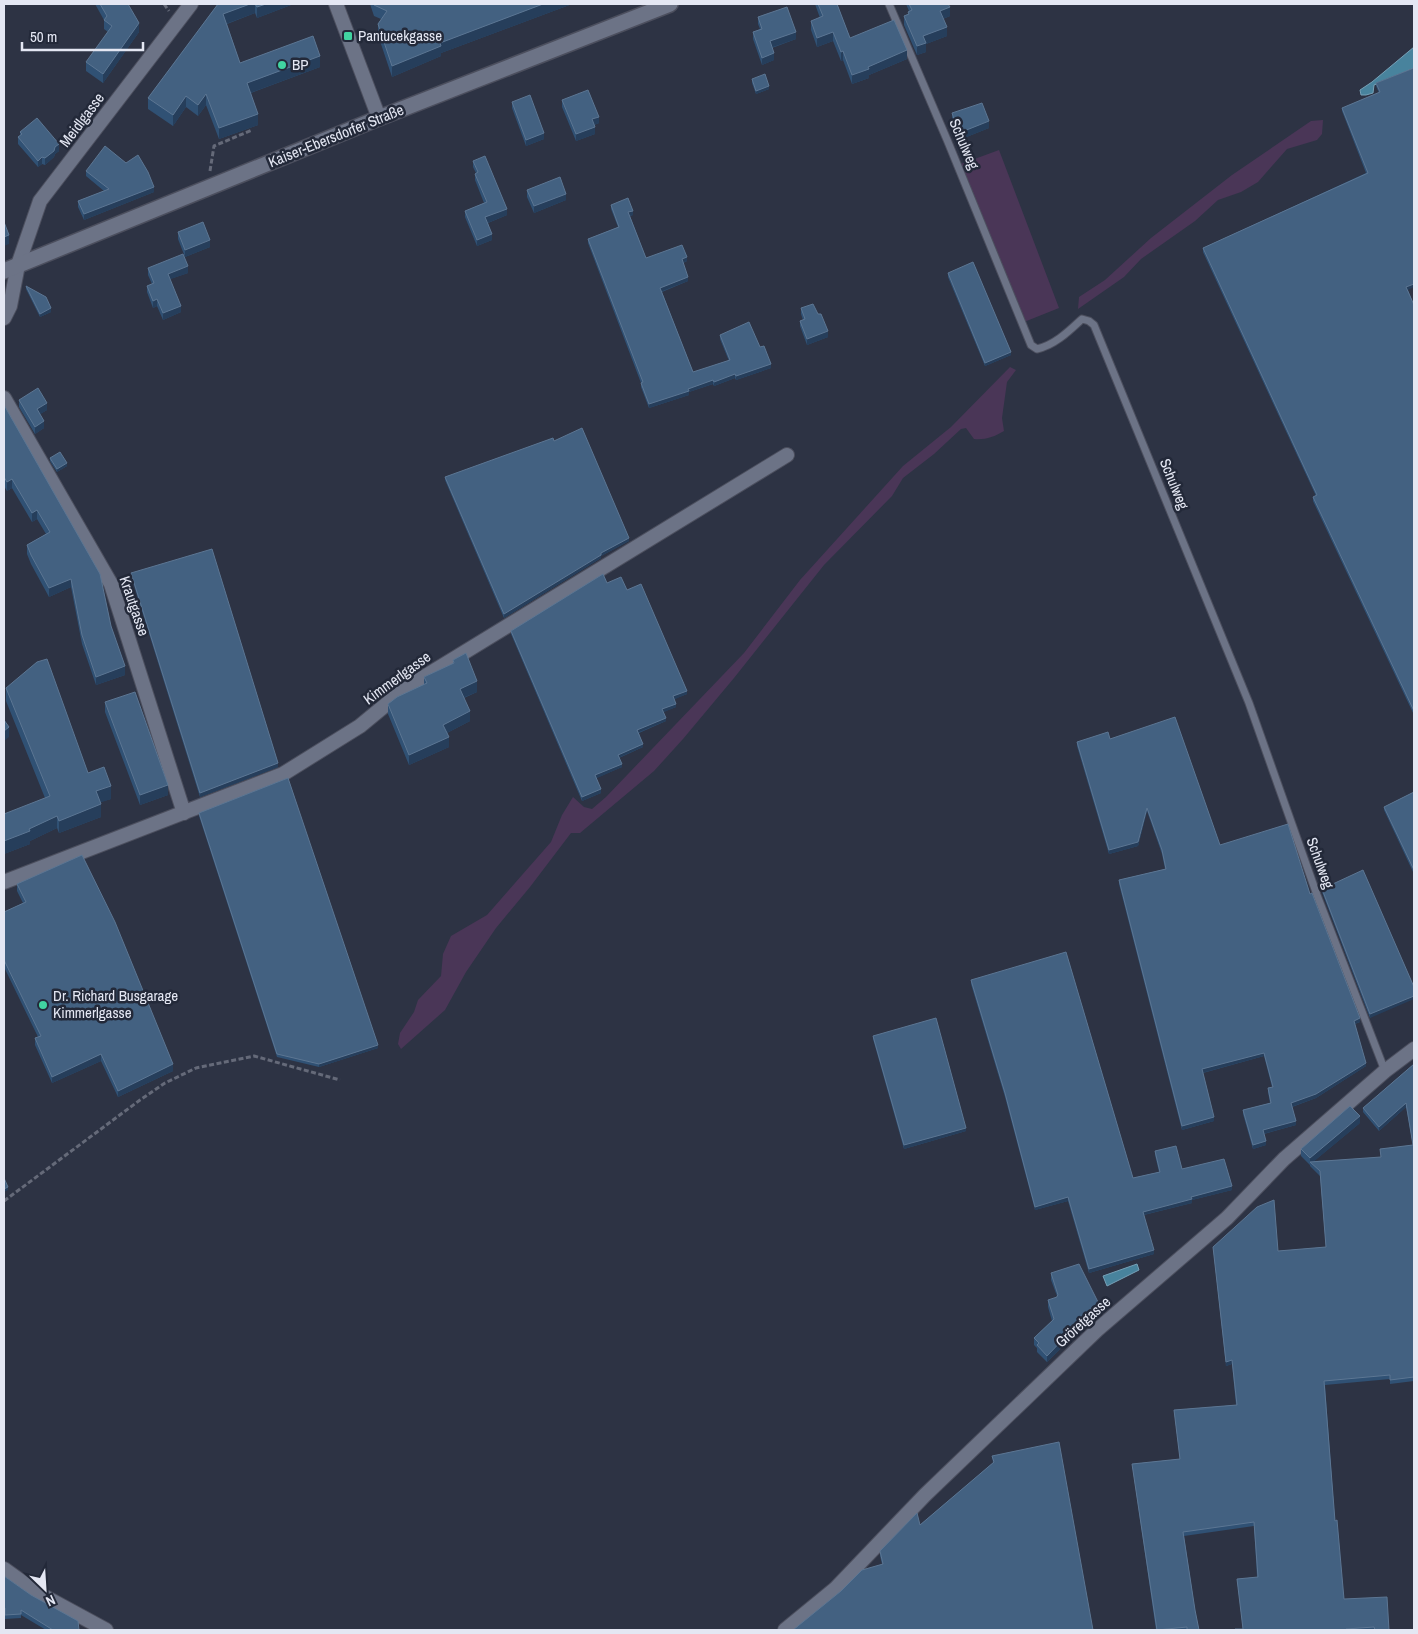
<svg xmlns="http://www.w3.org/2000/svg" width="1418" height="1634" font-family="'Archivo Narrow',sans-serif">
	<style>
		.green { fill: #4a3657 }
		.water { fill: #48839d; stroke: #77a1b7 }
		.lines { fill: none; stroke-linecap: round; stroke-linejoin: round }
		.service-casing { stroke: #4c4f5e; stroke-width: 9 }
		.minor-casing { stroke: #4c4f5e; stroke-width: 16 }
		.secondary-casing { stroke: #4c4f5e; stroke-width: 18 }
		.path { stroke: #656a79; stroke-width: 3; stroke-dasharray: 5 2.5; stroke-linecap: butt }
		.service { stroke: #6c7386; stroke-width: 7 }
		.minor { stroke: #6c7386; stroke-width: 14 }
		.secondary { stroke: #6c7386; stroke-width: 15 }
		.wall { fill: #305174 }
		.shaded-wall { fill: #263e5b }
		.building { fill: #436181; stroke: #5c7693 }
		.poi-dot { fill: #41d4a1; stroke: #232939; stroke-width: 2 }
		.labels { text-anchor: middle; stroke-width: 5; stroke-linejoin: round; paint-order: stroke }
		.poi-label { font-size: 15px; fill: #e4e7f3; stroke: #232939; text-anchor: start }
		.street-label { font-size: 15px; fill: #e4e7f3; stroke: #232939 }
	</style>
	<rect width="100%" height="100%" fill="#2d3344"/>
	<!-- green -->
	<path class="green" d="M1323,120L1322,134L1317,140L1287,149L1258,182L1241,192L1218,200L1195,221L1141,259L1124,277L1078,309L1079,297L1105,280L1151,238L1232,175L1311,121Z
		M999,150L1059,308L1024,322L961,164Z
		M1010,367L1016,370L1007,382L1002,418L1004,431C994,437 985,440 974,439L966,428L961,429L934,454L903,478L892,496L824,565L734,678L683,739L654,771L580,833H571L530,887L496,928L466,972L445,1010L401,1049L398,1044L400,1033L414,1012L418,1000L441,976L443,954L451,936L487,915L551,842L562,815L573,797L584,807L592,809L606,797L744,653L800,580L903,466L951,427Z"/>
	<!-- water -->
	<path class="water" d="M1414,47V68L1374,85L1373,93L1366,95H1361L1360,90L1372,82Z
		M1137,1264L1139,1270L1107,1286L1103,1276Z"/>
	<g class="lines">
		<defs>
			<path id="service" d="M889,4L948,142L1031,345L1037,349C1055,345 1069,331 1082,319L1089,321L1094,325L1249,703L1317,895L1385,1071"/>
			<path id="minor" d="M336,4L379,118
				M4,318L10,306L18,265L40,201L191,4
				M4,398L111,584L184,813
				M4,882L283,774L360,726L406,688L787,455
				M4,1569L36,1592L106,1630
				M785,1630L835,1589L925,1495L1097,1330L1227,1218L1284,1159L1385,1071L1414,1049"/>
			<path id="secondary" d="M4,271L379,118L670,4"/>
		</defs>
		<!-- service casing -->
		<use href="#service" class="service-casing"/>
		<!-- minor casing -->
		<use href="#minor" class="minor-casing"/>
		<!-- secondary casing -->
		<use href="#secondary" class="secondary-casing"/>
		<!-- path -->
		<path class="path" d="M164,4L169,11
			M210,171L214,146L252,130
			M4,1201L140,1100L165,1083L196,1068L254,1056L340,1080"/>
		<!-- service -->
		<use href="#service" class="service"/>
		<!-- minor -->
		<use href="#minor" class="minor"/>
		<!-- secondary -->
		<use href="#secondary" class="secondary"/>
	</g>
	<!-- wall -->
	<path class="wall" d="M95,4H128L139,32L103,83L86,71V62L108,32L104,29V20Z
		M218,4H292L291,5L257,18L255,13L227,24L240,63L320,67L251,93L258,125L219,139L206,105L198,116L186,107L173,126L148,109V98Z
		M370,4H572L441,53V56L392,77L378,35V24L381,19L374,16Z
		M815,4H837L850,38L907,59L869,75V78L852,84L843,60L841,61L833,41L817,47L811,30V21L820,18Z
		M906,4H948L950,16L943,19L947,36L926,44V52L917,55L904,25V16L908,14L909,11Z
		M758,17L796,39L772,48L774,60L762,65L753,39V32L760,29L758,24Z
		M1414,68L1408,290L1414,305V715L1313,501V497L1316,496L1203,252V248L1366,173L1342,111V108L1379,93L1376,86V83Z
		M752,79L769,89L756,94L752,83Z
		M562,100L599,123L594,125L595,134L576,141L562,107Z
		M512,102L544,139L526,146L512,108Z
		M952,113L989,128L959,140L952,120Z
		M20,132L59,151L55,154L54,157L45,165L42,164L38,167L18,144V137L20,136Z
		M473,161L507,215L488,223L492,240L477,246L465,217V211L484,203L475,180V174L476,173L473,167Z
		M86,171L154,192L84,220L78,207V201L104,191L86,176Z
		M527,190L566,200L534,213L527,197Z
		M611,205L633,215L630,216L646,258L687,261L683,263L688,281L662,292L693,372L729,361L720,339V335L760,347L771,368L736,380L735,378L714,386L713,384L689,392V395L649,408L641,387V383L588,243V239L618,227L611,209Z
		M178,232L210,247L185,257L178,239Z
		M148,268L188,273L170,279L181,312L163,320L157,306L153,308L147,292V286L152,284L148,275Z
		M948,273L1011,355L985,366L948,277Z
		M26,286L51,312L40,317L26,289Z
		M801,308L828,337L807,345L800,326V321L803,320L801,314Z
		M19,400L47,410L40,414L44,428L35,434L19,407Z
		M4,405L111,626L125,675L96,685L82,644L71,587L49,597L31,564L27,554V545L46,534L37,519L32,522L12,488L7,491L4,486Z
		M554,441L629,541L601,556V558L504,618L445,480V477Z
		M50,458L67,466L57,472L50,461Z
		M131,573L278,767L200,797L131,576Z
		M607,583L687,694L674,699L676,707L663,712L666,721L639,733L643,747L619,758L622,767L596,778L601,793L582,801L511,634V631Z
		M453,660L477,692L464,698L470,721L447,733L449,747L409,765L388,714V704L424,685V677L453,664Z
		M6,688L88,773L111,799L100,802L101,817L59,833L57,828L30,841V844L4,854L45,798L6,701Z
		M105,702L168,795L140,805L105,712Z
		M1110,739L1220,845L1310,894L1360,1022L1355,1024L1366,1066L1316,1098L1292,1107L1296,1125L1264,1134L1266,1145L1253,1149L1243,1114V1110L1270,1103L1268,1092V1088L1272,1087L1264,1056L1203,1073L1214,1121L1182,1130L1119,884V880L1165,869L1162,854L1147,811L1138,846L1109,854L1077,746V742Z
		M1414,792V874L1384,810V807Z
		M199,813L378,1048L319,1067L277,1057L199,816Z
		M17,884L173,1071L118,1097L101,1061L52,1083L35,1045V1038L38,1037L4,967V912L23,903L17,891Z
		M1322,889L1414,987L1370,1018L1322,892Z
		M971,980L1133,1178L1159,1172L1155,1155V1151L1182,1169L1232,1190L1192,1200V1203L1144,1215L1154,1254L1089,1273L1068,1201L1035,1210L1005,1097L971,984Z
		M873,1036L966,1131L904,1149L873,1039Z
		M1414,1064V1381L1390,1384V1379L1325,1385L1335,1521L1344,1599L1389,1630H1235L1243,1629L1237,1579L1257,1577L1254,1526L1184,1536L1195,1610L1199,1630H1156L1132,1464L1180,1459L1174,1410L1236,1405L1232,1364L1226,1366L1213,1247L1278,1251L1326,1247L1320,1176L1310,1166V1164V1165L1301,1156V1149L1360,1123L1314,1161L1381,1158L1380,1149L1413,1145L1406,1107L1379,1131L1363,1112V1108Z
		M1051,1273L1099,1311L1083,1327L1068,1336V1341L1047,1362L1037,1352V1348L1034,1345V1338L1052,1321L1048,1307V1300L1057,1298V1296L1051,1280Z
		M992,1456L1093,1630L882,1564L880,1556V1551L920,1525L993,1463Z
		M4,1576L79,1630H46L21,1615V1618L5,1619V1612L4,1611Z"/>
	<!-- shaded-wall -->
	<path class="shaded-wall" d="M250,4H255V13L223,25V14Z
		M266,4H292L291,5L257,18V7Z
		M543,4H572L441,53V56L392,77V66L440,43Z
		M950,7V16L940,20V11Z
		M139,23V32L103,83V74Z
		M947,27V36L926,44V52L917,55V46L923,36Z
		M796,32V39L770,48V41Z
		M833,32V41L817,47V38Z
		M907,50V59L869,75V78L852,84V75L868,67Z
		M843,51V60L841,61V52Z
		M774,53V60L762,65V58Z
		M320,56V67L247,94V83Z
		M769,86V89L756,94V91Z
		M206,94V105L198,116V105Z
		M186,96V107L173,126V115Z
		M258,114V125L219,139V128Z
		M599,117V123L592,126V119Z
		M989,121V128L959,140V133Z
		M595,127V134L576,141V134Z
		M544,133V139L526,146V140Z
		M59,144V151L55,154L54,157L45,165V158L55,147Z
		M42,157V164L38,167V161Z
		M154,187V192L84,220V214Z
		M566,194V200L534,213V206Z
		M507,209V215L485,224V217Z
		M633,211V215L628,216V212Z
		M492,234V240L477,246V240Z
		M9,235V244L4,246V237Z
		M210,240V247L185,257V250Z
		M687,257V261L682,263V259Z
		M188,266V273L168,280V274Z
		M688,277V281L660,292V288Z
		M1414,284V287L1406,291V287Z
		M157,299V306L153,308V301Z
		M181,306V312L163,320V313Z
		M51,308V312L40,317V314Z
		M828,331V337L807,345V339Z
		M1011,352V355L985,366V363Z
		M771,364V368L736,380V376Z
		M735,374V378L714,386V382Z
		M713,380V384L689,392V395L649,408V404L688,389Z
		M47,403V410L37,416V409Z
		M44,421V428L35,434V427Z
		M67,463V466L57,472V469Z
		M12,479V488L7,491V482Z
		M37,510V519L32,522V513Z
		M629,538V541L601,556V558L504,618V614L601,553Z
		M71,579V587L49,597V588Z
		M125,666V675L96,685V677Z
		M477,681V692L460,699V689Z
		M687,691V694L673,700V696Z
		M676,704V707L662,713V709Z
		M470,711V721L443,735V725Z
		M666,718V721L637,733V730Z
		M9,727V737L4,741V731Z
		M449,737V747L409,765V755Z
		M643,744V747L618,758V755Z
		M278,763V767L200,797V793Z
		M622,764V767L595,779V775Z
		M168,785V795L140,805V795Z
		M111,786V799L96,804V791Z
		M601,789V793L582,801V797Z
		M101,804V817L59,833V821Z
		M1147,808V811L1138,846L1109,854V850Z
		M57,816V828L30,841V844L4,854V841Z
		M5,863V870L4,871V864Z
		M1414,996V999L1370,1018V1014Z
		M1360,1018V1022L1354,1024V1021Z
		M378,1045V1048L319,1067V1064Z
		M1264,1053V1056L1202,1073V1069Z
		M101,1054V1061L52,1083V1077Z
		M1366,1063V1066L1316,1098L1291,1107V1103Z
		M173,1064V1071L118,1097V1091Z
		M1406,1103V1107L1379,1131V1127Z
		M1360,1116V1123L1312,1163L1310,1162V1165V1158Z
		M1214,1117V1121L1182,1130V1126Z
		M1296,1121V1125L1263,1134V1130Z
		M966,1128V1131L904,1149V1145Z
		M1266,1141V1145L1253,1149V1145Z
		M1232,1186V1190L1192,1200V1203L1143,1215V1212L1191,1197Z
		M8,1187V1190L4,1192V1189Z
		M1068,1197V1201L1035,1210V1207Z
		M1154,1250V1254L1089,1273V1269Z
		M1099,1304V1311L1083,1327L1068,1336V1341L1047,1362V1356L1067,1330Z
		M1232,1360V1364L1226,1366V1362Z"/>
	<!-- building -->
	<path class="building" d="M100,4H128L139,23L103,74L86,62L112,26L104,20L107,16Z
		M218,4H250L223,14L240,63L313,36L320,56L247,83L258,114L219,128L206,94L198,105L186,96L173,115L148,98Z
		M255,4H266L257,7Z
		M374,4H543L440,43L441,46L392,66L378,24L387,11L374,5Z
		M818,4H837L850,38L894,20L907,50L868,67L869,69L852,75L843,51L841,52L833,32L817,38L811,21L823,16Z
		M909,4H948L950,7L940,11L947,27L923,36L926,43L917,46L904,16L909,14L908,12L912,10Z
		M787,7L796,32L770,41L774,53L762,58L753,32L762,29L758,17Z
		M1414,68V284L1406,287L1414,305V711L1313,497L1317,495L1203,248L1368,173L1342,108L1380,92L1376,83Z
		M765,74L769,86L756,91L752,79Z
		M588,90L599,117L592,119L595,127L576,134L562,100Z
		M530,95L544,133L526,140L512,102Z
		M982,103L989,121L959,133L952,113Z
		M37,118L59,144L55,147L54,151L45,158L42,157L38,161L18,137L22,134L20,132Z
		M105,146L126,163L138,155L148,172L154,187L84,214L78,201L109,189L86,171Z
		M485,156L507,209L485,217L492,234L477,240L465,211L487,202L475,174L478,172L473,161Z
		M560,177L566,194L534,206L527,190Z
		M628,198L633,211L628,212L646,258L682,245L687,257L682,259L688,277L660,288L693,372L730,360L720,335L749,322L760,347L764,346L771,364L736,376L735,374L714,382L713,380L688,389L689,391L649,404L641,383L643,382L588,239L619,227L611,205Z
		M4,222L9,235L4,237Z
		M203,222L210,240L185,250L178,232Z
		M183,254L188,266L168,274L181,306L163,313L157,299L153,301L147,286L154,283L148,268Z
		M973,262L1011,352L985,363L948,273Z
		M26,286L46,297L51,308L40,314Z
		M813,304L818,314H821L828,331L807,339L800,321L805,319L801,308Z
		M38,388L47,403L37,409L44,421L35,427L19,400Z
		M4,405L100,574L111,626L125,666L96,677L82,635L71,579L49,588L31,555L27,545L50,532L37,510L32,513L12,479L7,482L4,477Z
		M582,428L629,538L601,553V555L504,614L445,477L553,438L554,441Z
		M60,452L67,463L57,469L50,458Z
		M212,549L278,763L200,793L131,573Z
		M603,574L607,583L621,577L627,590L641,584L687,691L673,696L676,704L662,709L666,718L637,730L643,744L618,755L622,764L595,775L601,789L582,797L511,631Z
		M466,653L477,681L460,689L470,711L443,725L449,737L409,755L388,704L397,697L427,683L424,677L454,663L453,660Z
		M47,659L88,773L104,767L111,786L96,791L101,804L59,821L57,816L29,829L30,831L4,841V814L50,796L6,688L37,662Z
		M135,692L168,785L140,795L105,702Z
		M1175,717L1220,845L1288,824L1310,894L1312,893L1360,1018L1354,1021L1366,1063L1316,1094L1291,1103L1296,1121L1263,1130L1266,1141L1253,1145L1243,1110L1271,1103L1268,1088L1273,1087L1264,1053L1202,1069L1214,1117L1182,1126L1119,880L1166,869L1162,850L1147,808L1138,842L1109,850L1077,742L1108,732L1110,739Z
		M4,720L9,727L4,731Z
		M288,778L378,1045L319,1064L277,1054L199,813Z
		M1414,792V870L1384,807Z
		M82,855L115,922L173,1064L118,1091L101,1054L52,1077L35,1038L41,1036L4,960V912L26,902L17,884Z
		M1363,870L1414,987V996L1370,1014L1322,889Z
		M1066,952L1133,1178L1160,1172L1155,1151L1176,1146L1182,1169L1224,1159L1232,1186L1191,1197L1192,1199L1143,1212L1154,1250L1089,1269L1068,1197L1035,1207L1005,1093L971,980Z
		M936,1018L966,1128L904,1145L873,1036Z
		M1414,1064V1377L1390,1380V1375L1324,1381L1335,1521L1337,1520L1344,1599L1387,1597L1389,1630H1375L1374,1627L1346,1629L1347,1630H1235V1629H1243L1237,1579L1258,1577L1254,1522L1183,1532L1195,1610L1199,1630H1187V1627L1157,1630L1132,1464L1180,1459L1174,1410L1237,1405L1232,1360L1226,1362L1213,1247L1257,1207L1274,1200L1278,1251L1326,1247L1320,1171L1310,1162L1381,1157L1380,1149L1413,1145L1406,1103L1379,1127L1363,1108Z
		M1350,1106L1360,1116L1310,1158L1301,1149Z
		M4,1178L8,1187L4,1189Z
		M1079,1264L1099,1304L1083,1321L1067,1330L1068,1334L1047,1356L1037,1345L1039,1343L1034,1338L1054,1319L1048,1300L1057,1297V1296L1058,1295L1051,1273Z
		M1059,1442L1093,1630H793L841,1591L862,1570L883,1564L880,1551L917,1513L920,1525L994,1462L992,1456Z
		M4,1576L31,1595L78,1621L79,1630H53L21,1610V1614L5,1615V1608L4,1607Z"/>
	<!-- markers -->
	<g class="poi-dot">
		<rect x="343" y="31" width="10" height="10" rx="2.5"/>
		<circle cx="282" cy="65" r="5"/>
		<circle cx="43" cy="1005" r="5"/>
	</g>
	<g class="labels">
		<!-- poi labels -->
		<g class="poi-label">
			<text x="358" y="41">Pantucekgasse</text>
			<text x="292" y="70">BP</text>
			<text x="53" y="1001">Dr. Richard Busgarage<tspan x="53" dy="17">Kimmerlgasse</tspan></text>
		</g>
		<!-- street labels -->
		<g class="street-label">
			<text transform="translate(82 120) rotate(-53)" y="5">Meidlgasse</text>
			<text transform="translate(336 136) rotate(-22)" y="5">Kaiser-Ebersdorfer Straße</text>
			<text transform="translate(964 144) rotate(67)" y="5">Schulweg</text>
			<text transform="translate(1174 484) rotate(68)" y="5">Schulweg</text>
			<text transform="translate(134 606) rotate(71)" y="5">Krautgasse</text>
			<text transform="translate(397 678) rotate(-36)" y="5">Kimmerlgasse</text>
			<text transform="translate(1320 863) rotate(70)" y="5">Schulweg</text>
			<text transform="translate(1083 1322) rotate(-42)" y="5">Gröretgasse</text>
		</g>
	</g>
	<!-- border -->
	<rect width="1418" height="1634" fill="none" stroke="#e4e7f3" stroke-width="10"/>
	<!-- north arrow -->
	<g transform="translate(45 1589) rotate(155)" stroke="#232939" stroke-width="4" paint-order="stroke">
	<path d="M0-4L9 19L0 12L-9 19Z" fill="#e4e7f3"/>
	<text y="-8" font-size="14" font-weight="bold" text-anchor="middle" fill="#e4e7f3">N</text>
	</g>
	<!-- scale -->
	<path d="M22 42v8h121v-8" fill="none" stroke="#e4e7f3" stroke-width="2.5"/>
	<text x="30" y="42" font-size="15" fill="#e4e7f3" stroke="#232939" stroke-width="4" paint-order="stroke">50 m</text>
</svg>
